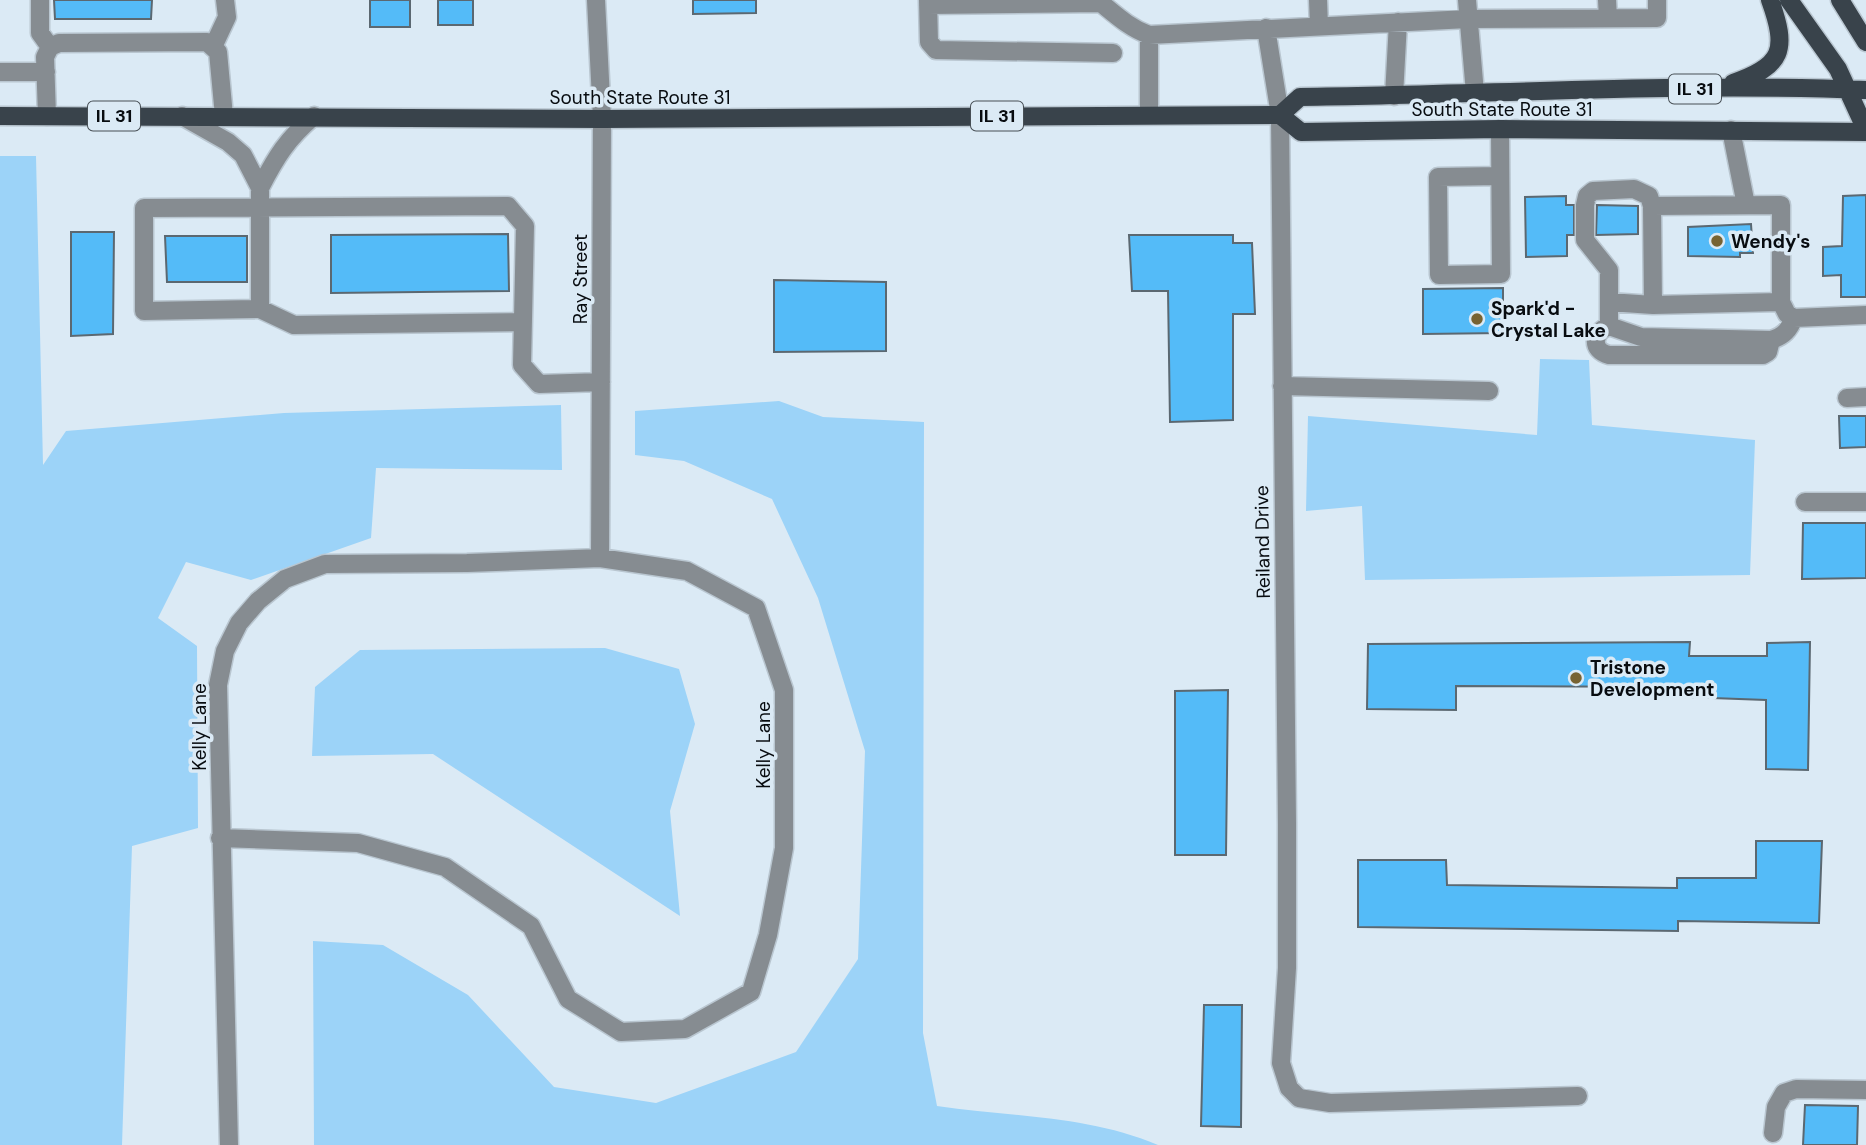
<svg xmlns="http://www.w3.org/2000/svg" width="1866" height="1145" font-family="'DM Sans',sans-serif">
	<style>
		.green { fill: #9cd3f8 }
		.building { fill: #54bbf8; stroke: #5b6871; stroke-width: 2 }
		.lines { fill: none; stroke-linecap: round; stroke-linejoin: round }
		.minor-casing { stroke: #b9c6d0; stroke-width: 21 }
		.major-casing { stroke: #b9c6d0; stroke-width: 21 }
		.minor { stroke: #868c91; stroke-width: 18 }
		.major { stroke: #39434b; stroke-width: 18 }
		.poi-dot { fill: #776332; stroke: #dbeaf5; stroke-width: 2.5 }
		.labels { text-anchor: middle; stroke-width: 7; stroke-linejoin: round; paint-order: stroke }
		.shield { fill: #dbeaf5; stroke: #474f55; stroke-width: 2 }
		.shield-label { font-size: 18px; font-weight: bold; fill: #080c10 }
		.street-label { font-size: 19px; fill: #080c10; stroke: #dbeaf5 }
		.poi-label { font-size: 19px; font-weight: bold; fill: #080c10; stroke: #dbeaf5; text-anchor: start }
	</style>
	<rect width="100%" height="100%" fill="#dbeaf5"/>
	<!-- green -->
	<path class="green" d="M0,156H36L43,465L66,431L284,413L561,405L562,470L376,468L371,538L251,580L186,562L158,618L197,646L198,828L132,846L122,1145H0Z
		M1540,359L1589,360L1592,425L1755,440L1750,575L1365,580L1362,506L1306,511L1308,416L1537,435Z
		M779,401L823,417L924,422L923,1033L937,1106C1011,1117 1087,1115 1158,1145H314L313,941L383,945L468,995L554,1087L656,1103L796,1052L858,959L865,751L818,598L772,499L684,461L635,455V411Z
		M605,648L679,669L695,724L670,811L680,916L433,754L312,756L315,687L360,650Z"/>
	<!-- building -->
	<path class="building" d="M54,0H152L151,19H55Z
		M370,0H410V27H370Z
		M438,0H473V25H438Z
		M693,0H756V13L693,14Z
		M1866,195V297H1841V275L1823,276V247L1842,246L1843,196Z
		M1566,196V205H1574V235H1567V256L1526,257L1525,197Z
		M1597,205L1638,206V234L1596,235Z
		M1751,224L1753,253H1740V257L1688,256V227Z
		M71,232H114L113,334L71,336Z
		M508,234L509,291L331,293V235Z
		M1129,235H1233V243H1252L1255,314H1233V420L1170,422L1168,291H1132Z
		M165,236H247V282H167Z
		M774,280L886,282V351L774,352Z
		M1503,288V333L1423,334V289Z
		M1839,416H1866V447L1840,448Z
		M1803,523H1866V578L1802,579Z
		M1690,642L1689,656H1767V643L1810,642L1808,770L1766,769V700L1685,697V687L1456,686V710L1367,709L1368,644Z
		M1228,690L1226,855H1175V691Z
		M1756,841H1822L1819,923L1678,921V931L1358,927V860H1446L1447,885L1677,888V878H1756Z
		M1204,1005H1242L1241,1127L1201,1126Z
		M1805,1105L1858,1106L1857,1145H1803Z"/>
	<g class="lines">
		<defs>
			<path id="minor" d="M40,0V33L50,47
				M596,0L602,119L600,558
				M928,0L929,42L936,50L1113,53
				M1101,0V3C1117,16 1130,28 1149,35L1468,19L1657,18V0
				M1318,0L1319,26
				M1467,0L1475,93
				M1607,0L1608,18
				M928,5L1101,3
				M1266,28L1280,115L1287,824V968L1281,1063L1289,1088L1299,1098L1330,1103L1578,1096
				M213,47L227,17L225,0
				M0,72H46
				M1394,96L1398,22
				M1149,115V35
				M47,116L45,57L50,47L59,43L207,42L218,52L224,116
				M182,116L228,142L243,155L260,188C276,157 287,139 314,116
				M1731,130L1746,205
				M1499,176L1438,177L1439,275L1501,274L1500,129
				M260,188V309L144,311V208L508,206L525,226L522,365L539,384L601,382
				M1609,302L1653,305L1781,302
				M1653,305L1652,206L1781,205V302L1787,314L1794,318L1866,315
				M260,309L294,325L523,322
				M1609,326V270L1585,240V205L1587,196L1593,191L1634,189L1649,196L1652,206
				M1771,340L1768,352L1763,355H1609C1590,350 1593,332 1609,326L1641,337L1771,340C1784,336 1789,330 1794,318
				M1282,386L1489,391
				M1847,398L1866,397
				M1805,502H1866
				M220,838L358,843L445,867L531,926L568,999L621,1032L685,1029L751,992L768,935L784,848V690L756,608L687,571L600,558L467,563L325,564L285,579L258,601L239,623L225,651L218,685L229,1145
				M1773,1133L1776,1107L1784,1093L1796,1089L1866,1090"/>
			<path id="major" d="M1789,0L1838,69L1866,130
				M1840,0L1866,42
				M1733,83C1783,66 1788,50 1770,0
				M1280,115L1300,97C1488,95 1677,82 1866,90
				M0,116L602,119L1280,115L1301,132L1500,129L1866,132"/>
		</defs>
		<!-- minor casing -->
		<use href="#minor" class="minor-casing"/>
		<!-- major casing -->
		<use href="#major" class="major-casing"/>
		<!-- minor -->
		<use href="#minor" class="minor"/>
		<!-- major -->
		<use href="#major" class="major"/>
	</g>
	<!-- markers -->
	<g class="poi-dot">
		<circle cx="1717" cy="241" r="7"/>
		<circle cx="1477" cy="319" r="7"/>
		<circle cx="1576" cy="678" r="7"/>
	</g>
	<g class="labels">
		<!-- shield labels -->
		<g class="shield">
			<rect x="1669" y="74.5" width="52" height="29" rx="5"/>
			<rect x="88" y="101.5" width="52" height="29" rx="5"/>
			<rect x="971" y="101.5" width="52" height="29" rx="5"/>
		</g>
		<g class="shield-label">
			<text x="1695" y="95">IL 31</text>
			<text x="114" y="122">IL 31</text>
			<text x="997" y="122">IL 31</text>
		</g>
		<!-- street labels -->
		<g class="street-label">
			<text x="640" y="104">South State Route 31</text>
			<text x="1502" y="116">South State Route 31</text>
			<text transform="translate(580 279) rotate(-90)" y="7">Ray Street</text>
			<text transform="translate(1262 542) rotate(-91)" y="7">Reiland Drive</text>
			<text transform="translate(199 727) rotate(-90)" y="7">Kelly Lane</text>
			<text transform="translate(763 745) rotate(-90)" y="7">Kelly Lane</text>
		</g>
		<!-- poi labels -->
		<g class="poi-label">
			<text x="1731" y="248">Wendy's</text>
			<text x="1491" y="315">Spark'd -<tspan x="1491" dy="22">Crystal Lake</tspan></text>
			<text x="1590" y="674">Tristone<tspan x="1590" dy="22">Development</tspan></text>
		</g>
	</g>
</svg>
